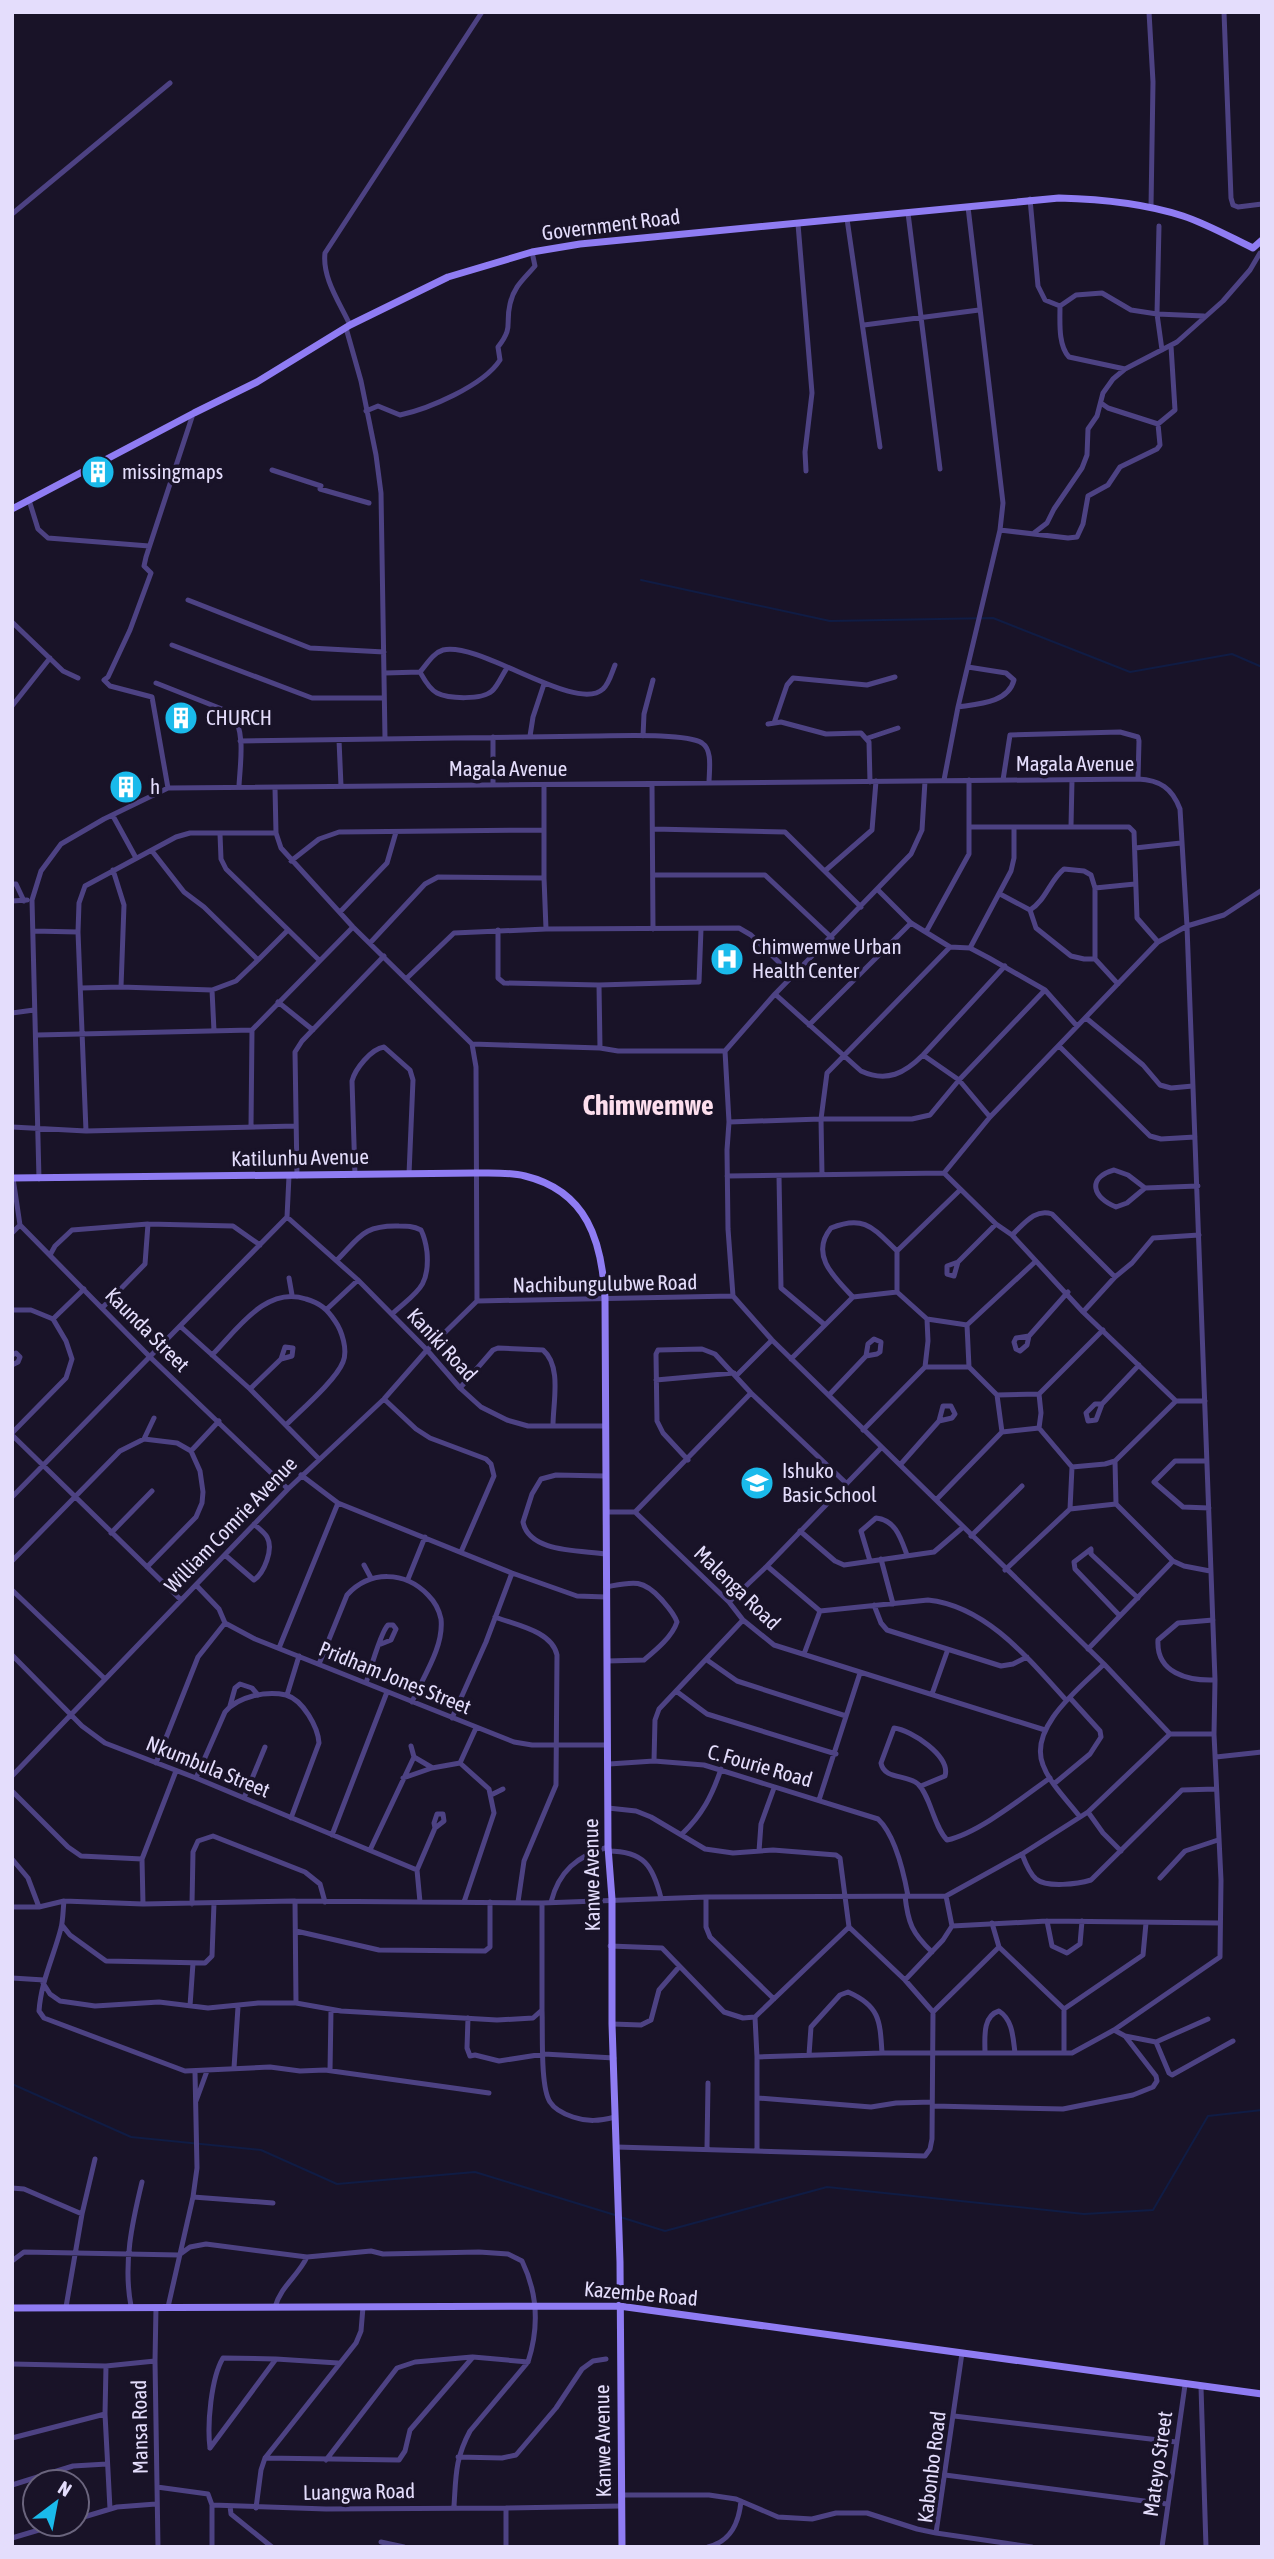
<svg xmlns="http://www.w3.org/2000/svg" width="1274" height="2559" font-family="'Asap Condensed',sans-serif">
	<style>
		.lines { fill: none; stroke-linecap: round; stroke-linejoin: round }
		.stream { stroke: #101c44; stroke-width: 2 }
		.street { stroke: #4d4283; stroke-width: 5 }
		.secondary { stroke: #8f7cf3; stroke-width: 7 }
		.labels { text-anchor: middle; stroke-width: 7; stroke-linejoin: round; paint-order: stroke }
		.street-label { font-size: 21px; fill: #e4ddfc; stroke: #191328 }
		.poi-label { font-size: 21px; fill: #e4ddfc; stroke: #191328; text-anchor: start }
		.district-label { font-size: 28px; font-weight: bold; fill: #fcdeed; stroke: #191328 }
	</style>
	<rect width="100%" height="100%" fill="#191328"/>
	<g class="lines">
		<!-- stream -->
		<path class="stream" d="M641,580L830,621L993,618L1130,672L1232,654L1262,667
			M12,2084L131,2137L261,2150L337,2184L475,2172L615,2215
			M620,2217L665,2231L827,2187L1084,2214L1153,2210L1208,2116L1262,2110"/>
		<!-- street -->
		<path class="street" d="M1149,12L1153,82L1151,207
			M1224,12L1231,198L1233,205L1238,207L1262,204
			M1030,199L1038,286L1045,300L1060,306
			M908,213L940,469
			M12,214L170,83
			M847,219L880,447
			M798,224L812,393L805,452L806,471
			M1159,226L1157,314L1162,350
			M1060,306L1076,295L1102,293L1131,310L1157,314L1204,316
			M1060,306C1060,322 1058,345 1069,357L1125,369
			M350,325C340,303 322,278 325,253L482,12
			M864,325L979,310
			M346,328L361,381L376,455L381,493L385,738
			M1101,403L1108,408L1158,424L1175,410L1171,346
			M366,411L378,406L400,415C428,409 483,386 500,360L498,347C514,326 505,325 510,304C514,286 524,279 535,266L532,252
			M272,470L321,486
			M320,489L369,503
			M29,500L38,529L48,538L149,546
			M1000,530L1068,538L1077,537L1083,524L1088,496L1108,485L1120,467L1157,449L1160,445L1158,424
			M1034,533L1047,523L1054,509L1082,468L1087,455L1088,429L1097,416L1103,393L1113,379L1125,369L1177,342L1223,301L1250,270L1260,253
			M188,600L310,648L384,652
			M12,622L63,671L78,678
			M172,645L312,698H384
			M420,672C424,679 429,689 437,693C449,699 482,700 492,691C498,686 502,675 507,668
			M385,673L420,672C427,664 433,653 443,650C480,641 576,714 603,689C609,684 612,672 615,665
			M156,683L232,713C246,732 240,764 239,786
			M12,706L50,658
			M958,707C978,704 1008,703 1014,680L1006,673L968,667
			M774,723L787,685L793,678L867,685L895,677
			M768,724L781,722L826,734L861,733L869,742L870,782
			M530,736L533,717L544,684
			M643,736L644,714L653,680
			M493,737V785
			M868,738L898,728
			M339,740L341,786
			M240,741C359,740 477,737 596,736C618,736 685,733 702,743C713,750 709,771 709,783
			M944,780L958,707L1000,530L1003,503L968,207
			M1003,780L1010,735L1120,732L1138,737L1139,741L1138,779
			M652,784L653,929
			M544,785V878
			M168,788L152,697L110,686L104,680L108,677L130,630L151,573L144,566L146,557L193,414
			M275,788L276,833L281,848L353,927L472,1044L476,1067L477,1301
			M113,816L136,858
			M1071,826L1072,780
			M969,827H1129L1134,832L1137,918L1158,942
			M653,829L785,832L861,907
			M220,834L221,859L226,869L319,960
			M1135,848L1181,843
			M291,861L319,839L339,832L543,830
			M113,870L124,905L121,987
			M826,870L872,830L876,781
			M653,875H765L832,938
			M12,884H16L24,901
			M1095,888L1135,884
			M878,890L911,923L950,947L970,948L989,958L1045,990L1077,1026
			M1000,894L1030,910
			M12,901L27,900
			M1030,910C1046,900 1050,880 1064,869L1084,871L1091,875L1095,888V959L1118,984
			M1030,910L1036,928L1071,956L1084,959H1095
			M340,912L387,863L396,832
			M498,930V978L504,983L599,985L699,982L701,929
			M33,931L78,932
			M926,932L969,854V780
			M370,943L425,884L438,877L544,878L546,929
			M970,948L1011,871L1014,858V829
			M258,960L288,930
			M407,978L454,933L546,929L739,928L751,935L793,976
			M599,985L600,1048
			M81,988L121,987L212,990L236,981L258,960L204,907L184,892L152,851
			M212,990L214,1031
			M775,994L861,1071C887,1083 905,1073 923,1055L1005,966
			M278,1002L313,1030
			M12,1013L34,1010
			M1086,1018L1143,1065L1160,1085L1171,1088L1193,1086
			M809,1025L911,923
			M37,1035L252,1030
			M472,1044L600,1048L618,1051H725
			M1059,1046L1150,1136L1161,1139L1195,1137
			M923,1055L959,1080L990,1117
			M729,1122L821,1119H912L930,1115L959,1080L1045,990
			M251,1126L252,1030L353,927
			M12,1127L86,1131L296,1126
			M86,1131L78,932L79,903L85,886L176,837L190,833H276
			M944,1173L990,1117L1158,942L1187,926L1224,915L1262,890
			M355,1175L352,1081C355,1069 371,1049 384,1047L410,1070L413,1080L409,1174
			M822,1175L821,1119L827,1073L950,947
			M297,1176L295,1052L302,1041L384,956
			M727,1176L944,1173L996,1224L1012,1235L1083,1312L1176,1401H1205
			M779,1176L781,1288L825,1325
			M13,1178L20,1225L150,1357L288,1489
			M39,1179L32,900L41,871L61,844L104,819L168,788L1138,779C1160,780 1172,788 1180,809L1187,926L1215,1680L1214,1734L1221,1880L1220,1957L1114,2030L1072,2053H882L757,2057L755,2017L743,2018L724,2012L662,1948L610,1946
			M1145,1188L1128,1175L1114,1170C1086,1178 1093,1198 1116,1207L1127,1203L1145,1188L1198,1186
			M287,1217L358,1280L427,1350L460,1388L481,1407L507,1420L528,1426H605
			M12,1233L20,1225
			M1012,1235C1024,1224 1035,1208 1052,1214L1115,1277
			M897,1251L960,1190
			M50,1255L55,1246L72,1230L148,1224L233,1226L260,1245
			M337,1260C360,1237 363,1225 399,1226C407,1226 413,1226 421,1230C425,1238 426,1244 427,1252C430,1288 416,1292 392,1314
			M958,1262L954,1276L947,1274V1266L958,1262L996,1224
			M289,1278L292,1295
			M853,1297C835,1278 809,1255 831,1228C865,1214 874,1229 897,1251V1292L927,1319L967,1325L1036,1261
			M477,1301L733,1296
			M102,1308L145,1264L148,1224
			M327,1309L358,1280
			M12,1310H31L53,1319L66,1341L72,1359L66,1378L12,1433
			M1083,1312L1115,1277L1132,1263L1153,1238L1199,1235
			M53,1319L84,1289
			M967,1325L969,1367L997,1395L1002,1432
			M180,1326L250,1389L319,1459
			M1029,1336L1016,1338L1014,1342L1016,1349L1020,1351L1027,1345L1029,1336L1068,1292
			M12,1355L16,1353L20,1357L18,1362L12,1365
			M212,1355C237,1330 266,1285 306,1299C320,1303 327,1309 335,1321C342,1331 348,1350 343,1362C336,1380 301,1410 286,1425
			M791,1359L853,1297L897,1292
			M925,1367H969
			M737,1375L772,1340
			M656,1380L734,1373
			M460,1388L493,1350L498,1348L543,1350C562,1366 553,1403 553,1425
			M250,1389L281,1359L285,1347L293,1348L292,1356L281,1359
			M1039,1394L1041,1413L1039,1428L1072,1467L1070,1509
			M829,1395L866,1356L868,1344L874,1339L881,1342L880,1352L877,1354L866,1356
			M997,1395L1039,1394L1103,1330
			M384,1399L416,1429L430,1438L486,1459L491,1464L494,1476L461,1552
			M1102,1404L1096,1420L1088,1421L1086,1413L1095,1404H1102L1139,1365
			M863,1430L925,1367L928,1341L927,1319
			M12,1435L181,1600
			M144,1439L154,1418
			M191,1451L219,1421
			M688,1460L663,1433L657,1421L656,1354L658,1350L702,1349L715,1354L751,1393L846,1483
			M1115,1461L1116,1504L1173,1561L1184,1566L1210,1571
			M1206,1461H1175L1154,1482L1183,1507L1209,1508
			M900,1465L939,1421L943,1406H951L955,1414L952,1418L939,1421
			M1072,1467L1105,1464L1115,1461L1176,1401
			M301,1475L338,1503L512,1573L577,1596L606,1597
			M605,1476L556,1475L541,1479L532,1494L523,1522C529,1553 581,1550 606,1554
			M12,1497L287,1217L289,1176
			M936,1500L1002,1432L1039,1428
			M606,1512H635L729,1602L743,1620L774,1645L1045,1730
			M635,1512L751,1393
			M800,1531L835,1561L844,1565L934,1552L962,1528
			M111,1533L152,1491
			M971,1536L1022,1486
			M225,1555L254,1580C264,1573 274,1549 267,1537C264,1532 258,1528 254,1524
			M881,1559L893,1604
			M12,1561L120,1451L144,1439L177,1443L191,1451L200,1471L203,1492L202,1503L196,1517L147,1567
			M870,1561L861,1531L876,1518C896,1520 901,1539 907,1555
			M364,1565L371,1578
			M767,1566L881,1448
			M1005,1570L1070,1509L1116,1504
			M408,1579L425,1537
			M196,1585L219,1609L225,1623L255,1639L514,1742L532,1745H608
			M606,1587C632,1582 642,1578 661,1599C667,1606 674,1613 677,1622C672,1637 656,1650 644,1660L607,1661
			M12,1590L104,1678
			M729,1602L767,1566L820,1611L928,1600C986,1606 1029,1659 1066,1700
			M874,1605L881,1623L887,1630L1001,1666L1013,1664L1027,1657
			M1120,1616L1075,1569L1074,1562L1091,1549V1554L1138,1598
			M495,1617C516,1625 552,1631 557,1655L556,1785L524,1861L518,1902
			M1213,1620L1178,1623L1158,1640C1156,1673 1188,1681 1215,1680
			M279,1648L338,1503
			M1088,1649L1173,1561
			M804,1654L820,1611
			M12,1655L82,1726L105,1743L196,1778L417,1870
			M707,1660L737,1681L846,1716
			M319,1664L347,1595C370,1570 405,1571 428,1595C435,1602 439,1609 441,1619C444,1647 423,1677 412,1702
			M366,1683C370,1671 381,1631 388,1625H393L396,1629L391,1640L381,1644
			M676,1691L707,1714L836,1754
			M932,1694L948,1649
			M287,1695L299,1656
			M230,1706L235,1688L240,1684L252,1688L258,1695
			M452,1718L486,1642L512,1573
			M1170,1734H1214
			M411,1746L414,1757L431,1767
			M1216,1757L1262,1752
			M654,1761L655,1720L659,1709L743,1620
			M156,1763L198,1657L225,1623
			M460,1763L476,1728
			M609,1764L654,1761L704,1765L878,1819C895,1835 904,1874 908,1896
			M12,1776L288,1489L384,1399L427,1350L477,1301
			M196,1778L225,1712C238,1696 266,1691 286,1695C303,1700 318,1727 319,1743L291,1818
			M403,1778L432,1768L460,1763L489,1789L494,1813L464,1902
			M1055,1783L1090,1754L1101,1737L1100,1731L1070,1698
			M921,1786L945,1776C951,1756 911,1730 894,1728L881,1763C884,1780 907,1774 918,1784C931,1797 933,1825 947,1840C979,1833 1023,1797 1050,1778
			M12,1791L68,1847L81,1856L142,1859
			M491,1795L503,1789
			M244,1798L265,1747
			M819,1800L860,1673
			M608,1808L636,1811L651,1817L705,1849L733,1853L773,1850L836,1855L840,1858L849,1927L905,1980L933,2012L932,2139L930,2149L925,2156L616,2147
			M1088,1812L1103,1833L1121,1851
			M1080,1817C1068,1801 1050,1784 1043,1765C1028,1727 1081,1687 1104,1664
			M682,1834C702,1815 712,1796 721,1769
			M332,1835L387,1692
			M370,1850L414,1757
			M608,1851C644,1851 653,1866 661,1898
			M759,1851L761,1824L774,1788
			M1022,1854C1025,1862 1029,1873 1036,1879C1047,1888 1078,1884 1091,1880L1182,1790L1216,1789
			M12,1859L28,1878L39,1907
			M1160,1878L1185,1851L1218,1840
			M905,1896C908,1923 912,1933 932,1952
			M946,1896L952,1926L1047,1921L1219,1923
			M706,1897V1927L710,1937L774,1999
			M64,1901C63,1910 63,1921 61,1928C54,1956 41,1981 39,2011L44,2018L185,2071L270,2067L300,2071L325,2070L489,2093
			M295,1901L296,2003
			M420,1902L417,1870L435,1828L434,1823L437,1814H443L444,1821L435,1828
			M551,1902C559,1871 577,1856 608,1847
			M143,1904L142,1859L176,1771
			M192,1904L193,1852L198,1841L213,1836L305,1872L320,1884L325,1902
			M12,1907H39L64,1901L143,1904L295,1901L542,1903L706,1897L946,1896L1022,1854L1088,1812L1170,1734L1104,1664L772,1340L733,1296L728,1229L727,1150L729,1122L725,1051L775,994L911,854L922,830L925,781
			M1047,1921L1052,1946L1067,1953L1080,1944L1082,1921
			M992,1923L999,1947L1064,2009V2052
			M62,1925L70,1935L106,1961L205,1963L212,1956L214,1903
			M296,1931L379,1950L485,1951L490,1947V1902
			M12,1978L44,1980
			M905,1980L943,1940L952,1926
			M43,1983L50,1994L60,2001L95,2006L159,2002L208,2008L258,2003H296L341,2011L497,2020L533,2018L542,2010V1903
			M190,2006L193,1963
			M1064,2009L1143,1955L1146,1923
			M542,2010C543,2031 540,2087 550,2102C555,2110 564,2114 573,2117C588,2122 599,2121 615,2117
			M933,2012L999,1947
			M755,2017L849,1927
			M468,2018L467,2048L470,2056L475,2055L499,2061L544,2054L614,2058
			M612,2024L641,2025L651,2020L659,1990L679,1967
			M1114,2030L1125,2036L1156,2042L1208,2019
			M1156,2042L1169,2073L1172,2075L1233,2041
			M985,2053C985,2039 982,2016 999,2011C1013,2020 1013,2038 1015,2053
			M809,2055L811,2027L840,1995L848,1992C880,2006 880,2021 882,2053
			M234,2068L238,2007
			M330,2071L331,2010
			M758,2098L871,2107L896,2103L932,2102
			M196,2101L207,2071
			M933,2106L1063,2109L1133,2095L1153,2087L1157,2081L1156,2076L1125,2036
			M707,2148L708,2083
			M757,2151V2057
			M12,2188L24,2189L82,2214
			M193,2197L273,2203
			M12,2261L24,2252L179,2255L190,2247L206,2244L307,2257L371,2251L383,2254L479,2252L508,2254L522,2261C538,2294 539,2328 528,2362L473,2357L410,2430L405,2451L399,2460L265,2458
			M131,2306C123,2264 132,2223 142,2182
			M66,2307L82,2214L95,2159
			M156,2307L155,2361L158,2547
			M168,2307L193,2197L197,2168L195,2072
			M275,2307C281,2286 298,2276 307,2257
			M962,2353L936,2533L1032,2547
			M12,2364L106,2366L155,2361
			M106,2366L105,2414L110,2509
			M1201,2387L1206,2547
			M954,2416L1176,2442
			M12,2438L105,2414
			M210,2448L276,2359L338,2363
			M210,2448C207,2425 211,2378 223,2358L276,2359
			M458,2457L502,2458L516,2455L556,2408L582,2369L593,2361L606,2359
			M326,2460L397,2368L415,2362L472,2357
			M945,2475L1167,2504
			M12,2485L73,2466L107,2464
			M157,2487L208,2494L212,2505V2547
			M621,2495H709L736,2499L778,2517L812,2519L836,2513H867L917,2529L936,2533
			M212,2505L326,2509L506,2508
			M230,2506L231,2514L272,2547
			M454,2506C456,2476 455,2459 470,2431L528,2362
			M256,2508L261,2470L265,2458L356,2343L361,2331L363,2307
			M77,2519L117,2507L156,2504
			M12,2538L59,2524
			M381,2542L404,2547
			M506,2547V2508L621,2506
			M708,2547C731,2541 739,2523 741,2501
			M1162,2547L1185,2385"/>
		<!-- secondary -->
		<path class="secondary" d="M12,509L194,413L257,382L350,325L448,277L532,252L580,244L1059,198C1101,199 1143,203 1183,216C1207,224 1230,237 1253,248L1262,240
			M12,1178L476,1173C492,1173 509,1172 525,1176C587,1191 602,1241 605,1298L608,1847L612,1899V2024L620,2262L622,2547
			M12,2308L619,2306L1262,2394"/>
	</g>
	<!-- icons -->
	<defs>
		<symbol id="building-disc" viewBox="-11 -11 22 22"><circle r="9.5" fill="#1abaeb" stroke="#191328"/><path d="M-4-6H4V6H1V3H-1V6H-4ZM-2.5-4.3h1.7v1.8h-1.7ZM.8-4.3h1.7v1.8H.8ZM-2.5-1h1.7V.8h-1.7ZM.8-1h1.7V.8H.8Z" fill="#fff"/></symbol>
		<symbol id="hospital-disc" viewBox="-11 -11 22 22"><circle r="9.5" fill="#1abaeb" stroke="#191328"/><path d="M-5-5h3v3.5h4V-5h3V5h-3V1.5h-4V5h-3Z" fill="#fff"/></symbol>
		<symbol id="school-disc" viewBox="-11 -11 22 22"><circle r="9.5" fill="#1abaeb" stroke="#191328"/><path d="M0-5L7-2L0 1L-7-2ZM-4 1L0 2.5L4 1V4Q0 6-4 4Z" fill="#fff"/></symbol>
	</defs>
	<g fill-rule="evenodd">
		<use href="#building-disc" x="79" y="453" width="38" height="38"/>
		<use href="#building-disc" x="162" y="699" width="38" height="38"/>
		<use href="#building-disc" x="107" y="768" width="38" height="38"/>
		<use href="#hospital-disc" x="708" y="940" width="38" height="38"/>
		<use href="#school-disc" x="738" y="1464" width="38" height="38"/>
	</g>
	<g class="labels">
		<!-- street labels -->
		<g class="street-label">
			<text transform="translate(611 225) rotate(-7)" y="7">Government Road</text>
			<text x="1075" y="771">Magala Avenue</text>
			<text x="508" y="776">Magala Avenue</text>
			<text transform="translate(300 1158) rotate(-1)" y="7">Katilunhu Avenue</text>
			<text transform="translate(605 1284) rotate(-1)" y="7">Nachibungulubwe Road</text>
			<text transform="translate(147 1330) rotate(45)" y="7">Kaunda Street</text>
			<text transform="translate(442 1345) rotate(47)" y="7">Kaniki Road</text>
			<text transform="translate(231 1525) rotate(-46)" y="7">William Comrie Avenue</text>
			<text transform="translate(737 1588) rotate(44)" y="7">Malenga Road</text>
			<text transform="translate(395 1678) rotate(22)" y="7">Pridham Jones Street</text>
			<text transform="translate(760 1766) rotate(16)" y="7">C. Fourie Road</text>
			<text transform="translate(208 1767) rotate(22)" y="7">Nkumbula Street</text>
			<text transform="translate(592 1875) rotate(-91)" y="7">Kanwe Avenue</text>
			<text transform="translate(641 2294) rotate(5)" y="7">Kazembe Road</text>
			<text transform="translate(140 2427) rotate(-91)" y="7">Mansa Road</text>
			<text transform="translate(603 2441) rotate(-91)" y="7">Kanwe Avenue</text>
			<text transform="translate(1158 2464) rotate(-82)" y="7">Mateyo Street</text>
			<text transform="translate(932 2467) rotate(-83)" y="7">Kabonbo Road</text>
			<text transform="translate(359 2492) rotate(-1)" y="7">Luangwa Road</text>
		</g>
		<!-- poi labels -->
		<g class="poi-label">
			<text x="122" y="479">missingmaps</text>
			<text x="206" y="725">CHURCH</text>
			<text x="150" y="794">h</text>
			<text x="752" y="954">Chimwemwe Urban<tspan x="752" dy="24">Health Center</tspan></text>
			<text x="782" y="1478">Ishuko<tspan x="782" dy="24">Basic School</tspan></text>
		</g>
		<!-- district labels -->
		<g class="district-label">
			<text x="648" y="1115">Chimwemwe</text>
		</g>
	</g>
	<!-- border -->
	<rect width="1274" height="2559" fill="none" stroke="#e4ddfc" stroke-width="28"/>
	<!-- north arrow -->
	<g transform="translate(56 2503) rotate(32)"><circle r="33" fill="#191328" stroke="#6a647d" stroke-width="2"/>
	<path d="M0-5L12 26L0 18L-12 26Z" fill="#1abaeb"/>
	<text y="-10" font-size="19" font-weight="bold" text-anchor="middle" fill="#e4ddfc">N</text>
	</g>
</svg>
